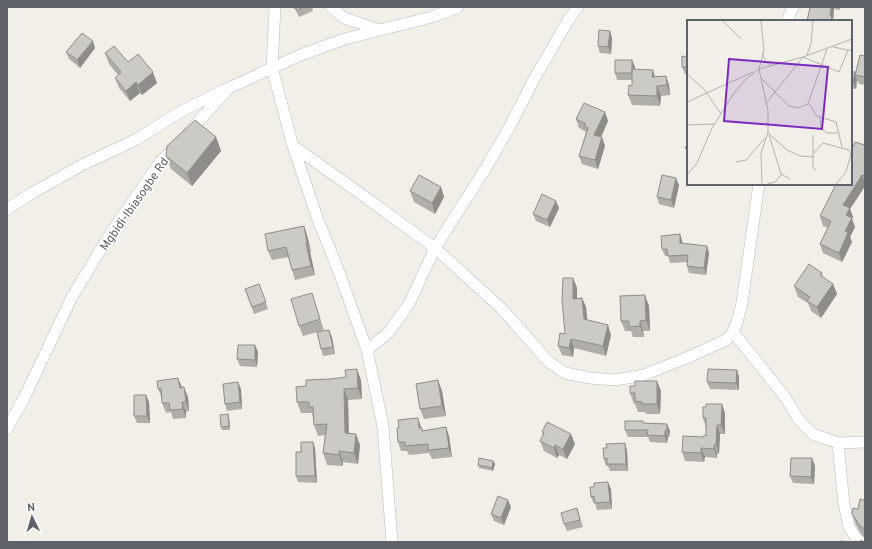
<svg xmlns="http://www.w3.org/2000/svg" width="872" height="549" font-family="Overpass,sans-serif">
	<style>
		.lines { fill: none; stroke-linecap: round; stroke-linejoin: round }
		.minor-casing { stroke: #babcc1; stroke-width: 12 }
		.minor { stroke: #fff; stroke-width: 11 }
		.wall { fill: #afaea9 }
		.shaded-wall { fill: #8f8d89 }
		.building { fill: #cccac4; stroke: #8f8d89 }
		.labels { text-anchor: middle; stroke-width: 3; stroke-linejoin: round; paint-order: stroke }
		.street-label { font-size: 12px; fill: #5f6268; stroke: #fff }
		.inset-road { fill: none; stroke: #b3b3b0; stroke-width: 1 }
		.view { fill: #7b2cbf; fill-opacity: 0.15; stroke: #7b2cbf; stroke-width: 2 }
		.inset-edge { fill: none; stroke: #5f6268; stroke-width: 2 }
	</style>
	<rect width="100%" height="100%" fill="#f1efe7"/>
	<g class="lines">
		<defs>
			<path id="minor" d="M331,7L344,18L380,30
				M788,21L789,16L793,7
				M188,133L229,88L272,68L275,7
				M293,146L361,194L435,248L501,308L549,362L565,373L590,378L615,380L644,375L691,356L726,340L733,332L737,322L742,303L759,184
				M7,209L34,192L82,165L137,139L180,112L224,90
				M733,332L785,397L799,420L813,434L838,443L865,442
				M367,350L389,332L409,304L435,248L484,171L509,128L533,81L569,19L578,7
				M7,429L25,396L72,297L112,231L161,161L177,146
				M838,443L844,504L849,527L856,538L860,542
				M392,542L383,426L367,350L336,264L318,220L293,146L272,68L303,54L345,39L380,30L432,17L458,7"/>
		</defs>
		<!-- minor casing -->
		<use href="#minor" class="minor-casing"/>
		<!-- minor -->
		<use href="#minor" class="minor"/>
	</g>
	<!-- wall -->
	<path class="wall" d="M293,7H312L313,11L299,17L295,9H294Z
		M810,7H840V10L834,9L833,21H807Z
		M610,31L612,38L611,54L600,53L598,46Z
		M95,48L80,68L69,59L66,52Z
		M105,53L128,62L157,83L142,95L140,93L130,101L119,88L115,78L118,75L109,64Z
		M865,56V85L859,84L857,80L856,89L851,88V72H855L856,75Z
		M688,57V74H685L682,67Z
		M632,60L635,67V69L655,77L666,76L669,85L670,95L661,96L660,106L632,105L628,95L632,86V80H617L615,73Z
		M605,112L608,121L601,137L605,146L598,169L582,164L579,156L586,132L579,128L576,119Z
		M216,137L221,151L192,186L171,169L166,156Z
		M865,145V186L850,209L853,217L852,219L855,227L850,237L852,242L842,262L823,253L820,244L828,228L823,226L820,216L851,184L853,147Z
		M679,185L674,208L659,204L657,197Z
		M441,187L444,197L435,214L414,202L410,191Z
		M559,208L550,227L536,221L533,214Z
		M304,226L307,235L311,252H310L315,275L295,280L292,270L289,257L272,260L268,251Z
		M680,234L683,243L707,246L709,253L706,275L689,273L687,266V262L670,263L668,256H665L662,249Z
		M822,273L823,277L833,284L837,294L821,318L811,311L808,303L798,297L794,286Z
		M573,278L577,288V298H582L586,307L587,320L611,335L606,356L574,348L573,357L562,355L558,346L565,334Z
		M259,284L268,309L254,314L245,289Z
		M315,303L324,330L303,336L299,326Z
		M649,306L650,331H643L644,337H633L631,331H625L621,321Z
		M332,337L335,354L323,356L321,349Z
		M255,345L258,352L257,367L240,366L237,359Z
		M737,370L739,377V390L710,389L707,382Z
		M361,380L362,399L348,400L349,433L360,445L358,464L343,462V466L327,465L323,453L325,435L318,436L314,425L313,418L312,413H301L297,402L306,386Z
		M238,382L241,389L242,409L227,411L225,404Z
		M182,387L188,397L189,411L186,412V418L173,419L171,412L166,413L162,403V398L158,389Z
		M442,391L446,416L424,419L420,409Z
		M661,391L660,414H646L645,412H638L635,404H634L630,393Z
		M146,395L149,402L150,423H137L134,416Z
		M725,413V434H720L719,454H717V458L705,457L704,462L685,461L682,452L706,436V427L703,418Z
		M228,414L229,417L230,430H222L221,427Z
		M644,423L667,424L670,431L669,437H668L667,443L650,442L648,437H628L625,430Z
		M446,427L449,436L452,457L432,459L429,453L409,455L407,451H401L398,442L421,428L423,431Z
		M542,432L575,444L567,459L559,455L557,458L544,451L540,441L543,436Z
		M313,442L315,448L317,483L298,482L296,476L301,452Z
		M627,450L628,471H610L608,466H606L604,459Z
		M493,461L495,464L493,471L479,468L478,465Z
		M815,466L814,484L793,483L790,476Z
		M594,487L611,489L612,509L597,510L595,503L594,504L591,497Z
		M865,500V538L861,534L856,525L852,514L858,509Z
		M511,507L504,525L494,521L491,514Z
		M577,508L583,527L567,531L564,524Z"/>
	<!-- shaded-wall -->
	<path class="shaded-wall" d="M831,7H834V9L833,21H831L830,16Z
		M610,31L612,38L611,54L608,47Z
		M93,41L95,48L80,68L77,60Z
		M632,60L635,67V80L633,73Z
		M653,70L656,80L652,77Z
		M153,72L157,83L142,95L138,85Z
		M855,72L857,80L856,89L853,82Z
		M666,76L669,85L670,95L667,85Z
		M136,82L140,93L130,101L126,91Z
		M657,86L661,96L660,106L657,96Z
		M605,112L608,121L598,144L594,135Z
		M216,137L221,151L192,186L187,173Z
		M602,137L605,146L598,169L595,160Z
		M862,175L865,182V186L850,209L853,217L852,219L855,227L850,237L852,242L842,262L839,253L845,231L843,205Z
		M676,178L679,185L674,208L671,200Z
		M441,187L444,197L435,214L432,203Z
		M556,201L559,208L550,227L547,220Z
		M304,226L307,235L311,252L307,243Z
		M680,234L682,241L683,250L680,243Z
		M306,243L310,252L315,275L311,266Z
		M707,246L709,253L706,275L704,268Z
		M573,278L577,288V308L573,299Z
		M833,284L837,294L821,318L817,307Z
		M645,295L649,306L650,331L646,320Z
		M582,298L586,307L588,329L584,319Z
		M640,321L643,331L644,337L640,326Z
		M608,325L611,335L606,356L603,346Z
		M329,330L332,337L335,354L333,347Z
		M571,339L574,348L573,357L569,348Z
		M255,345L258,352L257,367L255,360Z
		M357,369L361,380L362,399L358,388Z
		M737,370L739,377V390L736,383Z
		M178,378L182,387L180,388Z
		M438,380L442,391L446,416L442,406Z
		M657,381L661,391L660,414L657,404Z
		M238,382L241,389L242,409L240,402Z
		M184,387L188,397L189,411L186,402Z
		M344,389L348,400L349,444L345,433Z
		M146,395L149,402L150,423L147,416Z
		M182,402L186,412V418L183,409Z
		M722,404L725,413V434L721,425Z
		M228,414L229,417L230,430L229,426Z
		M418,418L421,427L423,438L419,428Z
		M667,424L670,431L669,437L667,430Z
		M717,425L720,434L719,454L716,445Z
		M446,427L449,436L452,457L449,448Z
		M665,430L668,437L667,443L665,436Z
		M356,434L360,445L358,464L354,453Z
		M571,434L575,444L567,459L563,449Z
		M313,442L315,448L317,483L315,476Z
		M625,443L627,450L628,471L626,464Z
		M555,445L559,455L557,458L554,448Z
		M714,445L717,454V458L714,449Z
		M701,448L705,457L704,462L701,453Z
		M339,451L343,462V466L339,455Z
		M812,458L815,466L814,484L811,477Z
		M493,461L495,464L493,471L492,468Z
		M608,482L611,489L612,509L610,502Z
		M508,500L511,507L504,525L501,518Z"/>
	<!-- building -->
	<path class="building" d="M295,7H304L297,10Z
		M810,7H831L830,16H832L831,21H807Z
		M599,30L610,31L608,47L598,46Z
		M82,33L93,41L77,60L66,52Z
		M114,46L128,62L138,54L153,72L138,85L136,82L126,91L115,78L121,72L105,53Z
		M860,55L865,56V77L855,75Z
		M682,56L688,57V67H682Z
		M615,60H632V73H615Z
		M632,69L653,70L652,77L666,76L667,85L657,86V96L628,95L629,85L632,86Z
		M851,72H855L853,82L851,81Z
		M584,103L605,112L594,135L602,137L595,160L579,156L588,128L584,126L586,124L576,119Z
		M195,120L216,137L187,173L166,156L167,146Z
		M855,142L865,145V176L862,175L843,205L850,208L846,215L852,218L845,231L848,233L839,253L820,244L831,221L820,216L836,184H851V149L852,147H853Z
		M688,145V152L685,147Z
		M419,175L441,187L432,203L410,191Z
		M662,175L676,178L671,200L657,197Z
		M542,194L556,201L547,220L533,214Z
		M304,226L307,243H306L311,266L292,270L286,247L268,251L265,234Z
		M680,234V243L707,246L704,268L687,266L688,255L668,256L667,249H662L661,236Z
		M809,264L822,273L820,275L833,284L817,307L807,301L810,297L794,286Z
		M563,278H573V299L582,298L584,319L608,325L603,346L571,339L569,348L558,346L560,333L565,334L562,299Z
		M259,284L266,302L252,307L245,289Z
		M312,293L320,319L299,326L291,299Z
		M645,295L646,320L640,321V326L629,327V321H621L620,296Z
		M329,330L333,347L321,349L317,332Z
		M238,345H255V360L237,359Z
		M357,369L358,388L344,389L345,433L356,434L354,453L339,451V455L323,453L327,424L314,425L313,407H309V402H297L296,387L306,386V380L330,379L346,377L345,370Z
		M708,369L737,370L736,383L707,382Z
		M178,378L180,388L184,387L186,402H182L183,409L170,410L169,403H162L161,388L158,389L157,381Z
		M438,380L442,406L420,409L416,384Z
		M635,381H657V404H642V402L635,401V393H630V386H635Z
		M238,382L240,402L225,404L223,384Z
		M134,395H146L147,416H134Z
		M706,404H722L721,425H717L716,445H714V449L701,448V453L682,452L683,436L703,437L704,435L706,436V418H703V407H706Z
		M228,414L229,426L221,427L220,415Z
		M418,418L419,428H422V431L446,427L449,448L428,450V444L405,446V442H398L397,428H399L398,420Z
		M625,421H643V423L667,424V430H665V436L647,435L648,430H625Z
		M547,422L571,434L563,449L555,445L554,448L540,441L544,433L542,432Z
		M301,442H313L315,476H296V452H301Z
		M625,443L626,464H607V458L604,459L603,448H607L606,444Z
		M479,458L493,461L492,468L478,465Z
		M791,458H812L811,477L790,476Z
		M608,482L610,502L595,503L594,496L591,497L590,487H594V483Z
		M498,496L508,500L501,518L491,514Z
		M860,499L865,500V528H862L858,523L852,514L853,508L858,509Z
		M577,508L580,520L564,524L561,513Z
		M862,540V542H854V541L859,542Z
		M840,541L853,542H840Z"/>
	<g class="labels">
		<!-- street labels -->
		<g class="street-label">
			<text transform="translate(134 204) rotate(-55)" y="4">Mgbidi-Ibiasogbe Rd</text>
		</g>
	</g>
	<!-- overview -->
	<g transform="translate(687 20)">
		<rect width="165" height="165" fill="#f1efe7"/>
		<path class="inset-road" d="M36,1L54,19M146,27L165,31M76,34L79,42L85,46M120,35L124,24L126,1M0,54L17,69L34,94M74,58L102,86L111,88L121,84L140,29M0,82L66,52M80,82L116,37L152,52L161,30M122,84L130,96L149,102L155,127M133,97L134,109L140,113H151M0,105L27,104M81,113L100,130L113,136L127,137M82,115L94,154L103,159M126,115V148L129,150M127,133L136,123L162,130L164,134L159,152L149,164M49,142L59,140L78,118M0,155L10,143L25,108L47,73L59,59L72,49L77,30L74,1M75,164L74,133L81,113V91L72,49L116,37L165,19M80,164L88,162L95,154"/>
		<path class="view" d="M42,39L141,47L135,109L37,101Z"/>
		<rect width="165" height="165" class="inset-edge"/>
	</g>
	<!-- border -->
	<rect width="872" height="549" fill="none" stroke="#5f6268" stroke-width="16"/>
	<!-- north arrow -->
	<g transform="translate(32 517) rotate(355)" stroke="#ffffff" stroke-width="3" paint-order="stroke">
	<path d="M0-3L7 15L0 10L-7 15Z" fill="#5f6268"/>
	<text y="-6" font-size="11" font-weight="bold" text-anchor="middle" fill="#5f6268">N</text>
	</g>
</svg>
